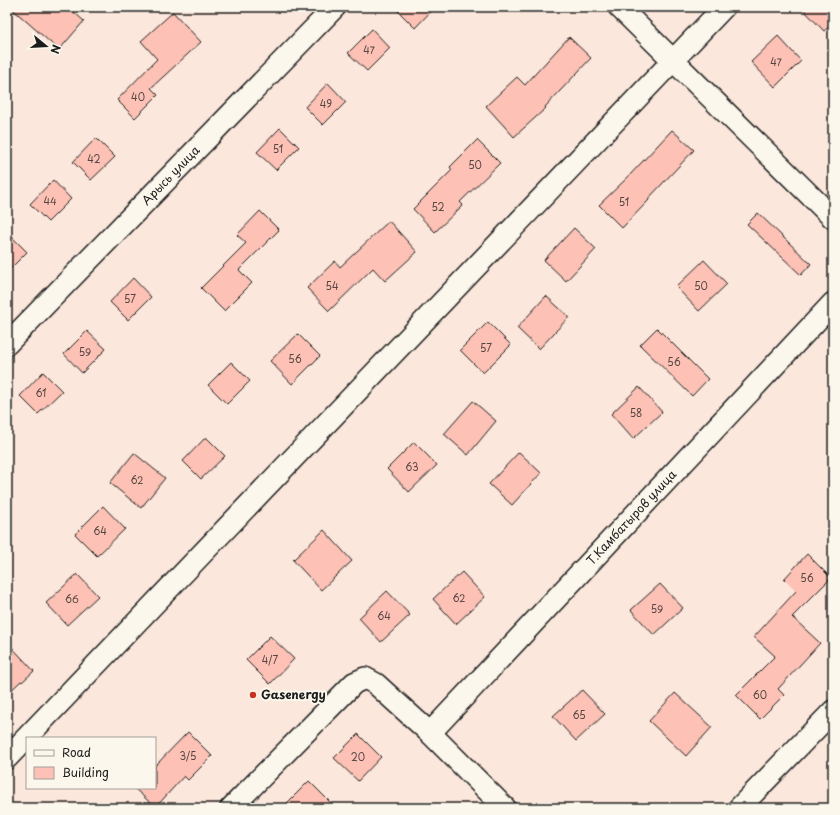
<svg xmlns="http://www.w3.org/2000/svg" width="840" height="815" font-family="'Playpen Sans',sans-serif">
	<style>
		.building { fill: #fdc2b5; stroke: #1c1c1c }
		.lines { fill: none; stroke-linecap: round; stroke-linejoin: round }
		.minor-casing { stroke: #1c1c1c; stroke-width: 24 }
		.minor { stroke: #fbf7ec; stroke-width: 21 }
		.poi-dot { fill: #c8321e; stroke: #fbf7ec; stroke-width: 1.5 }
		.labels { text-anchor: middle; stroke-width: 4; stroke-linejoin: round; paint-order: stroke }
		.number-label { font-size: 10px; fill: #544642 }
		.street-label { font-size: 12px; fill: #1c1c1c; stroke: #fbf7ec }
		.poi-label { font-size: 12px; font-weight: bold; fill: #1c1c1c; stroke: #fbf7ec; text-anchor: start }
	</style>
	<rect width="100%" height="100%" fill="#fce7dc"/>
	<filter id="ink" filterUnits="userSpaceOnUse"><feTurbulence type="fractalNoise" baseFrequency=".025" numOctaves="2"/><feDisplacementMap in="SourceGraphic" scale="8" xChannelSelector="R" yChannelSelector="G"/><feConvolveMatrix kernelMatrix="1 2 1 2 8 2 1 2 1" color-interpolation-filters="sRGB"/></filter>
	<g filter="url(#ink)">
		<!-- building -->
		<path class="building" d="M10,7H68L84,21L59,50Z
			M394,7H435L415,28Z
			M801,7H833V23L824,31Z
			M173,12L201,42L151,88L158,95L135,118L117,100L157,59L141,41Z
			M372,29L390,48L367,71L348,53Z
			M778,36L801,61L775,87L751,62Z
			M569,37L591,58L545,107L546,108L514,137L486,106L517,77L525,85Z
			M328,83L346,102L323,125L305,107Z
			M280,128L299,147L276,170L257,152Z
			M672,130L694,150L648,199L649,200L622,228L599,205L627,178Z
			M96,138L115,157L91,180L73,162Z
			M477,140L500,163L460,202L463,205L435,232L413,209L452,170L450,167Z
			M53,180L71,199L48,222L30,204Z
			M260,211L279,230L239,270L252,283L224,311L201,288L246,243L237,235Z
			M758,213L811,264L801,275L747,224Z
			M389,221L417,252L385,281L373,268L329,311L307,288L335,261L340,267Z
			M574,228L596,249L566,281L544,260Z
			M7,232L27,252L7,272Z
			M704,260L727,284L699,311L676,287Z
			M133,278L151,297L128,320L110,302Z
			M546,296L569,317L539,349L517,328Z
			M488,322L511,345L483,373L460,350Z
			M657,328L708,379L692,396L640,345Z
			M87,331L106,349L82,373L64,354Z
			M298,334L320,356L292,384L270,361Z
			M231,362L250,381L227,404L208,385Z
			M43,372L62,391L38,414L20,396Z
			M639,387L662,412L633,439L611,414Z
			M473,401L496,421L468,455L444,434Z
			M206,437L225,456L201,479L183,461Z
			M414,442L437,465L409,492L387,469Z
			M519,452L541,473L512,505L489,484Z
			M134,453L165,478L141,508L110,483Z
			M103,506L125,529L97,556L75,534Z
			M324,530L352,561L321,590L293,560Z
			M807,554L831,578L792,617L820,643L778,689L784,695L760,719L736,695L775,656L754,637L796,591L784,579Z
			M462,572L485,597L456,624L433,599Z
			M77,574L98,596L67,625L46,603Z
			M660,584L683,608L654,635L631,610Z
			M387,591L410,615L381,642L359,618Z
			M270,636L294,659L270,684L246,660Z
			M7,642L34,671L22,682L21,681L7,694Z
			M582,690L605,714L576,741L553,716Z
			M675,693L712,727L686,756L649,721Z
			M188,732L212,756L188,780L184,776L155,808V807L134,788H155V766Z
			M358,734L381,757L358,781L334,758Z
			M309,781L336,808H282Z"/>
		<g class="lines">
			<defs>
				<g id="minor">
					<path d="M619,7L833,218"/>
					<path id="s1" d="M7,344L335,7"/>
					<path id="s2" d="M430,733L833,303"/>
					<path d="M7,758L724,7"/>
					<path d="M231,808L354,683L365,678L376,684L430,733L505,808"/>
					<path d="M739,808L833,711"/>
				</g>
			</defs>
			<!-- minor casing -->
			<use href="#minor" class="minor-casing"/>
			<!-- minor -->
			<use href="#minor" class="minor"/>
		</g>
	</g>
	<!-- markers -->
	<circle class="poi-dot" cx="253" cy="695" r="4"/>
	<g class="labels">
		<!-- number labels -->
		<g class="number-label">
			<text x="369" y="54">47</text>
			<text x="776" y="66">47</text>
			<text x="138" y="101">40</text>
			<text x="326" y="108">49</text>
			<text x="278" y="153">51</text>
			<text x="94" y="163">42</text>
			<text x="475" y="169">50</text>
			<text x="50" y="205">44</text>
			<text x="624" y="206">51</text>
			<text x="438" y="211">52</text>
			<text x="332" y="290">54</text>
			<text x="701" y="290">50</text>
			<text x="130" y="303">57</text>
			<text x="486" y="352">57</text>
			<text x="85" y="356">59</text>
			<text x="295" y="363">56</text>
			<text x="674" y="366">56</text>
			<text x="41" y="397">61</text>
			<text x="636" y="417">58</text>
			<text x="412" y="471">63</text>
			<text x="137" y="484">62</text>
			<text x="100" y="535">64</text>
			<text x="807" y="582">56</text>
			<text x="459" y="602">62</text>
			<text x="72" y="603">66</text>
			<text x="657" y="613">59</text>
			<text x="384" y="620">64</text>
			<text x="270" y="664">4/7</text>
			<text x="760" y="699">60</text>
			<text x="579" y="719">65</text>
			<text x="188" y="760">3/5</text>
			<text x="358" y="761">20</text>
		</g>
		<!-- street labels -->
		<g class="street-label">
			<text dy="4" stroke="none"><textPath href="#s1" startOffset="235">Арысь улица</textPath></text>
			<text dy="4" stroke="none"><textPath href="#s2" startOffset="295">Т.Камбатыров улица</textPath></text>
		</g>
		<!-- poi labels -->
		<g class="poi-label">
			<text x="261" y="699">Gasenergy</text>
		</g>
	</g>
	<!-- margin -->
	<rect width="840" height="815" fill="none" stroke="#fbf7ec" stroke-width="24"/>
	<rect x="12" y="12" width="816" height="791" fill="none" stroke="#1c1c1c" stroke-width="1.5" filter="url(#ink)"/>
	<!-- legend -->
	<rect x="26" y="737" width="130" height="52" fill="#fbf7ec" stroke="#a29f99"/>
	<rect x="34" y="750" width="20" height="6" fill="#fbf7ec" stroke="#a29f99"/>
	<text x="62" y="757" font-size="12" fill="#1c1c1c">Road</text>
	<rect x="34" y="767" width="20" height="12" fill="#fdc2b5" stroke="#a29f99"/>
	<text x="62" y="777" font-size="12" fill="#1c1c1c">Building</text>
	<!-- north arrow -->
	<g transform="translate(46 46) rotate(108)" stroke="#fbf7ec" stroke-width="3" paint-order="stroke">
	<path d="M0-3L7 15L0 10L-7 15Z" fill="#1c1c1c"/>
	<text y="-6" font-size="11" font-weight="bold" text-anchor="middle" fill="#1c1c1c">N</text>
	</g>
</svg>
